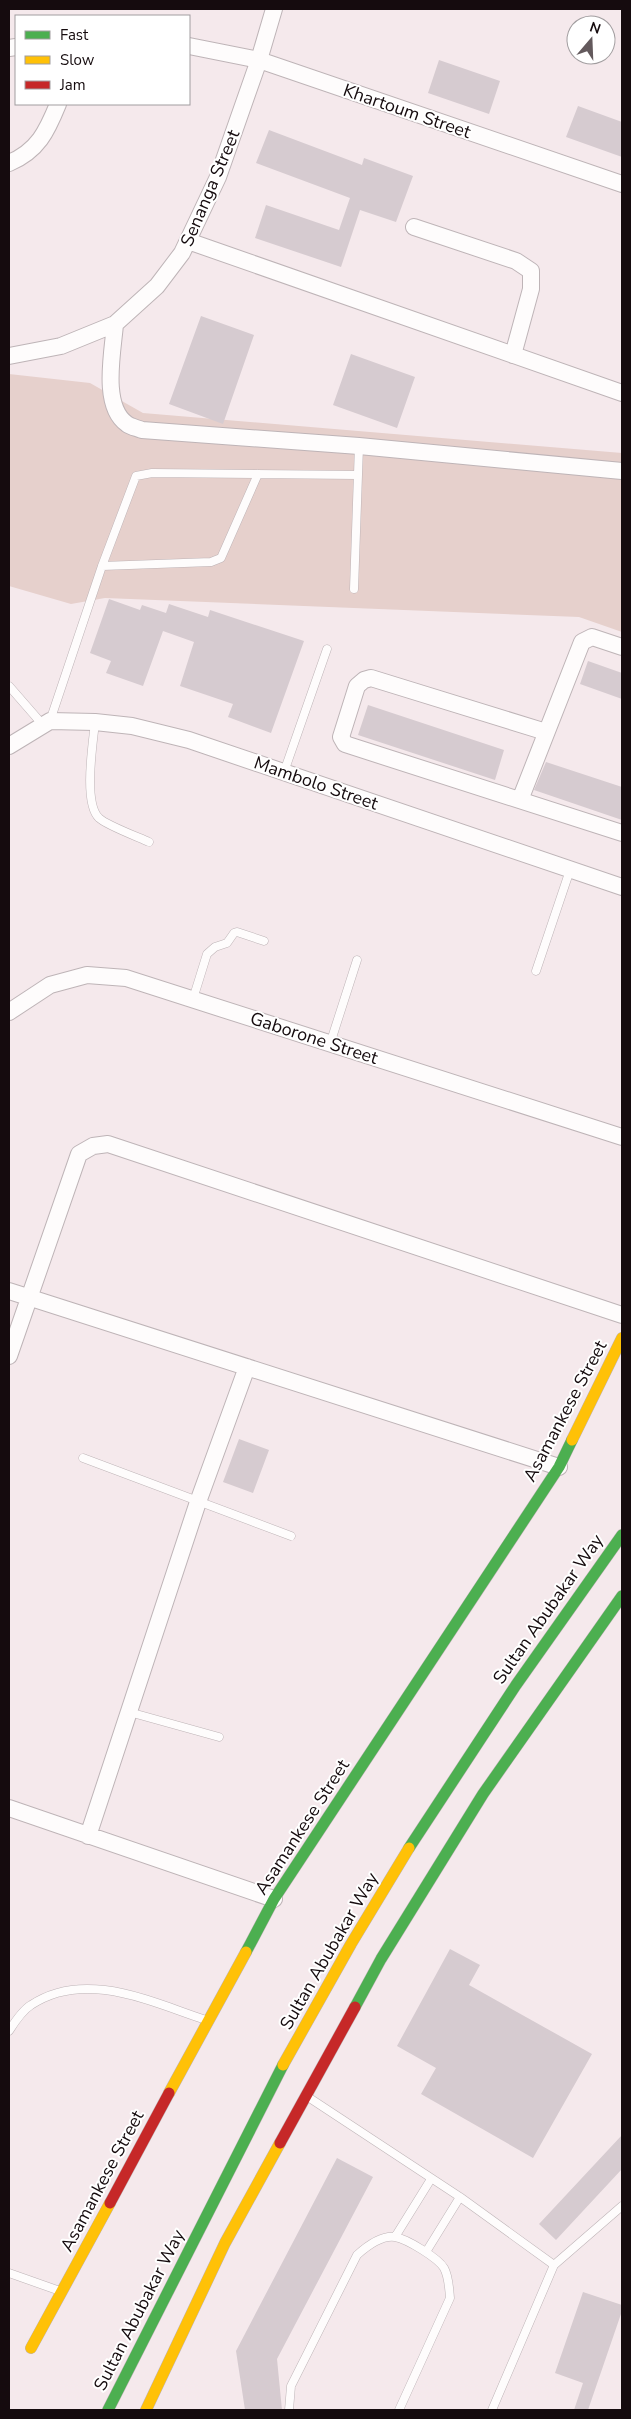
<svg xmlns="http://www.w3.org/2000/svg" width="631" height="2419" font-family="'Nunito Sans',sans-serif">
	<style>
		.green { fill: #e6d0cc }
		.building { fill: #d6cbd0 }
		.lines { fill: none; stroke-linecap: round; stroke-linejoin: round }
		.lane-casing { stroke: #beb4b7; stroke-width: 9 }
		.street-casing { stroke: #beb4b7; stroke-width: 18 }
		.fast-casing { stroke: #beb4b7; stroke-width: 12 }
		.slow-casing { stroke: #beb4b7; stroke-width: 12 }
		.jam-casing { stroke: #beb4b7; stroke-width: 12 }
		.lane { stroke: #fefcfc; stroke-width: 8 }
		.street { stroke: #fefcfc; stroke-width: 16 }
		.fast { stroke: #4caf50; stroke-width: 11 }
		.slow { stroke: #ffc107; stroke-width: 11 }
		.jam { stroke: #c62828; stroke-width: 11 }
		.labels { text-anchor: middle; stroke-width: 4; stroke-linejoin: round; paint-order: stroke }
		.street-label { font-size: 18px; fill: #150b0e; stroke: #fff }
	</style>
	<rect width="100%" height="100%" fill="#f5e9ec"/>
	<!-- green -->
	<path class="green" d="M9,374L90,383L143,413L622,453V632L579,617L105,598L71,604L9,586Z"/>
	<!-- building -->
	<path class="building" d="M439,60L500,81L489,114L428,93Z
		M578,106L622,122V157L566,137Z
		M269,130L362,165L364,158L413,176L396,222L360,210L341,267L255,238L266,205L339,230L350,198L256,163Z
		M201,316L254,335L223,424L169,404Z
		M351,354L415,377L397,428L333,405Z
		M109,599L140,610L142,605L166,613L169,604L208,617L210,610L304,641L271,733L228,717L233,704L180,686L194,642L163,631L143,686L106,673L111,661L90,653Z
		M588,661L622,673V699L580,684Z
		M368,705L504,750L495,780L358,735Z
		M546,762L622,787V820L534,790Z
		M239,1439L269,1450L253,1493L223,1482Z
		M450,1949L480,1965L469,1985L592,2054L533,2158L421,2094L436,2068L397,2046Z
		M622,2135V2169L556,2240L539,2224Z
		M337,2158L373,2177L277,2359L282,2410H245L236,2351Z
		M583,2292L622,2305V2311L588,2410H574L583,2383L555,2373Z"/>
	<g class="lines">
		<defs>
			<path id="lane" d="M102,566L211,562L221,558L258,474
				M354,589L359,446
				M9,686L43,725
				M50,721L102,566L136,476L152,473L358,475
				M95,722C93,743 83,803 99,818C106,825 138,837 149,842
				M284,772L327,649
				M536,971L570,870
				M193,999L207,954L215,947L227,943L234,933L237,932L264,941
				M330,1044L357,960
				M83,1458L291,1536
				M129,1712L219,1737
				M9,2031C14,2023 23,2010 31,2005C85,1969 151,2002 206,2020
				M308,2097L460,2197L554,2265L492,2410
				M395,2237L431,2179
				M426,2252L460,2197
				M554,2265L622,2206
				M9,2273L60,2291
				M289,2410L291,2386L357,2255C367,2246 381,2235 395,2237C407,2239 438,2258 444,2268C449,2277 449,2288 450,2298L399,2410"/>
			<path id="street" d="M189,46L259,60L622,184
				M9,48L16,47
				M9,163C38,151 47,131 58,104
				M414,227L516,261L531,271V289L513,355
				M188,241L622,393
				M115,324C113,351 101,406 127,424C131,427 137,428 142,430L359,446L622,471
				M9,356L61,346L115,324L157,286L182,253L218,177L259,60L274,9
				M546,732L371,678L364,680L357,686L341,737L345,744L622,833
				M9,746L50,721L95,722L132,726L189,740L622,887
				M520,800L582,642L592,637L622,647
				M9,1012L50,985L87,975L126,978L622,1137
				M9,1291L559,1467
				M9,1356L79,1154L93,1146L108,1144L622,1315
				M9,1808L274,1899
				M88,1836L198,1502L247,1367"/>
			<path id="fast" d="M409,1848L516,1685L622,1535
				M246,1952L274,1899L559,1467L572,1440
				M355,2007L381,1959L483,1794L622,1596
				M108,2410L283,2065"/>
			<path id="slow" d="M572,1440L622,1338
				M283,2065L351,1944L409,1848
				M169,2093L246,1952
				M31,2348L110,2203
				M146,2410L225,2243L280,2143"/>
			<path id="jam" d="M280,2143L355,2007
				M110,2203L169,2093"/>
		</defs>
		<!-- lane casing -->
		<use href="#lane" class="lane-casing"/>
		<!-- street casing -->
		<use href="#street" class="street-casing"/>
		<!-- fast casing -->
		<use href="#fast" class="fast-casing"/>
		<!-- slow casing -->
		<use href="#slow" class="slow-casing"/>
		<!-- jam casing -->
		<use href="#jam" class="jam-casing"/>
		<!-- lane -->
		<use href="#lane" class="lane"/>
		<!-- street -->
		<use href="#street" class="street"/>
		<!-- fast -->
		<use href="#fast" class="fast"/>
		<!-- slow -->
		<use href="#slow" class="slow"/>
		<!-- jam -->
		<use href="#jam" class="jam"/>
	</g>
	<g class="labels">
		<!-- street labels -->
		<g class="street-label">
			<text transform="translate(407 111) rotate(19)" y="6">Khartoum Street</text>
			<text transform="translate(210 188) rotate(-67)" y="6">Senanga Street</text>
			<text transform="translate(316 783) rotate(19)" y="6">Mambolo Street</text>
			<text transform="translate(314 1038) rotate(18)" y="6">Gaborone Street</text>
			<text transform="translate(565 1411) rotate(-62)" y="6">Asamankese Street</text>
			<text transform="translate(548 1609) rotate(-55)" y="6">Sultan Abubakar Way</text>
			<text transform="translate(302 1827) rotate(-57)" y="6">Asamankese Street</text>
			<text transform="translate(329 1951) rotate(-60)" y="6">Sultan Abubakar Way</text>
			<text transform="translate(102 2181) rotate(-62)" y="6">Asamankese Street</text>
			<text transform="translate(139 2310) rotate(-63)" y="6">Sultan Abubakar Way</text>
		</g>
	</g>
	<!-- border -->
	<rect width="631" height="2419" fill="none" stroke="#150b0e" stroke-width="20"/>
	<!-- legend -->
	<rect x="15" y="15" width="175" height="90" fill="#ffffff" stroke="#a19d9f"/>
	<rect x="25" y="31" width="25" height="8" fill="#4caf50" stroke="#a19d9f"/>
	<text x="60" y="40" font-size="15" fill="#150b0e">Fast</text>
	<rect x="25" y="56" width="25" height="8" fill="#ffc107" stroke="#a19d9f"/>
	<text x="60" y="65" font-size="15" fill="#150b0e">Slow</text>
	<rect x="25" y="81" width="25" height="8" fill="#c62828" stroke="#a19d9f"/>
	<text x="60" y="90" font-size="15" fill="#150b0e">Jam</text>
	<!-- north arrow -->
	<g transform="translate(591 40) rotate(19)"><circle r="24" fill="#ffffff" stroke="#a19d9f"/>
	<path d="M0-4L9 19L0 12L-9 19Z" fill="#63595c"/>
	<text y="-8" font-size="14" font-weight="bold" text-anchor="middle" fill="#150b0e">N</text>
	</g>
</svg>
